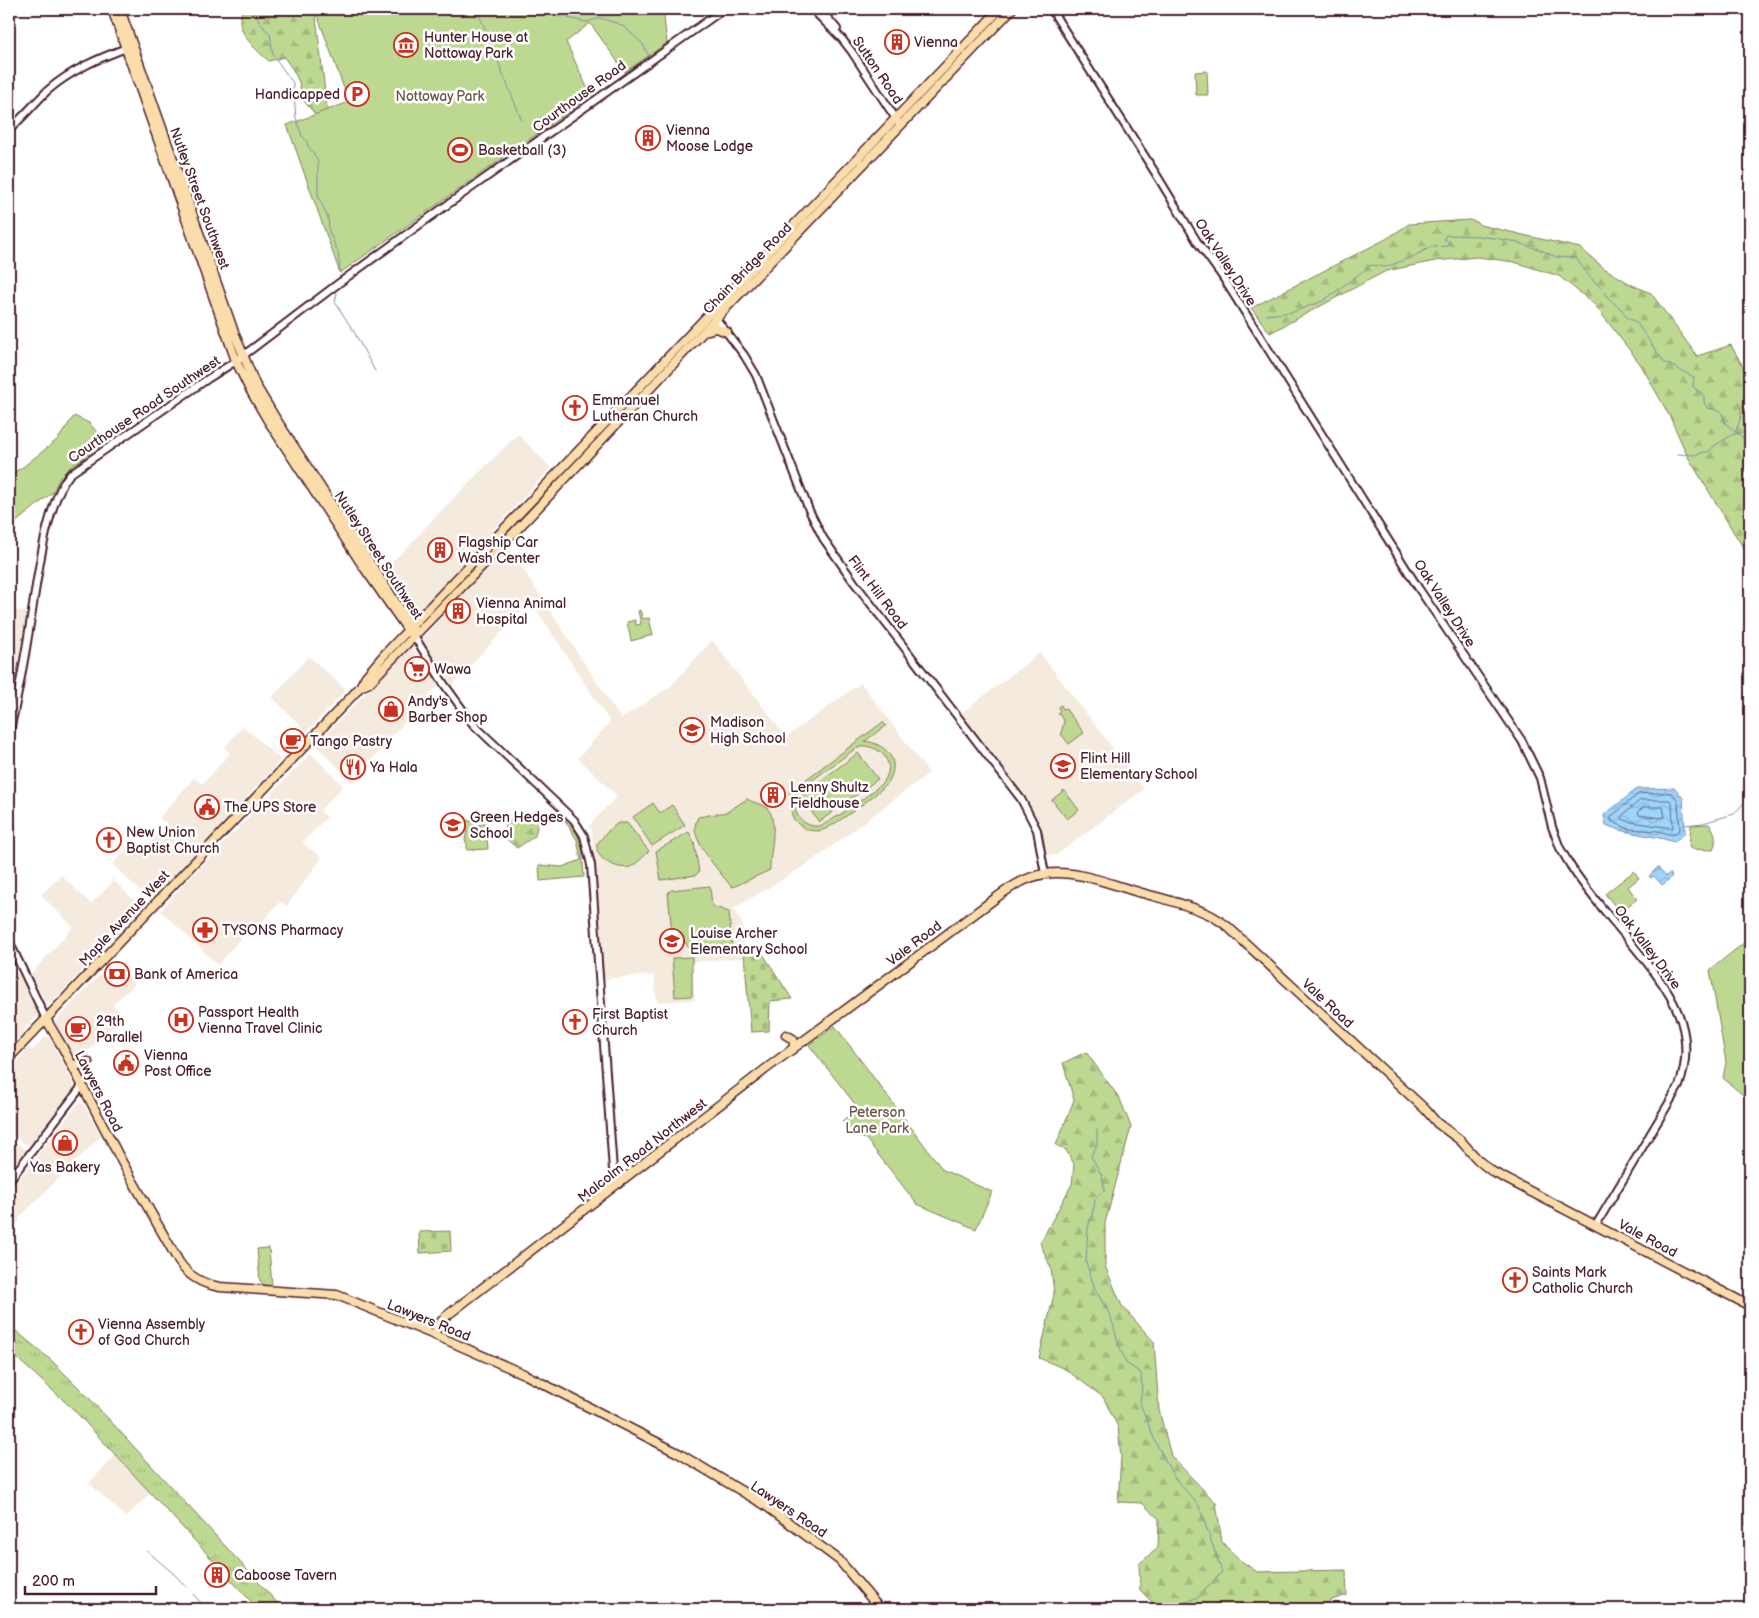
<svg xmlns="http://www.w3.org/2000/svg" width="1759" height="1618" font-family="'Balsamiq Sans',sans-serif">
	<style>
		.built { fill: #f5eade }
		.grass { fill: url(#grass-tufts); stroke: #847c5e }
		.forest { fill: url(#forest-firs); stroke: #847c5e }
		.cemetery { fill: url(#cemetery-stones); stroke: #847c5e }
		.green { fill: #bdd991; stroke: #847c5e; fill-rule: evenodd }
		.water { fill: url(#water-waves); stroke: #7c8ca8 }
		.lines { fill: none; stroke-linecap: round; stroke-linejoin: round }
		.shore { stroke: #6b687f; stroke-width: 1 }
		.stream { stroke: #7c8ca8; stroke-width: 1 }
		.minor-casing { stroke: #4a1f2b; stroke-width: 10 }
		.major-casing { stroke: #4a1f2b; stroke-width: 11 }
		.minor { stroke: #fff; stroke-width: 6 }
		.major { stroke: #fbddab; stroke-width: 8 }
		.labels { text-anchor: middle; stroke-width: 5; stroke-linejoin: round; paint-order: stroke }
		.poi-label { font-size: 14px; fill: #4a1f2b; stroke: #fff; text-anchor: start }
		.street-label { font-size: 14px; fill: #4a1f2b; stroke: #fff }
		.park-label { font-size: 14px; fill: #6c574a; stroke: #fff }
	</style>
	<defs>
		<pattern id="grass-tufts" width="24" height="20" patternUnits="userSpaceOnUse" patternTransform="scale(1.25)"><rect width="24" height="20" fill="#bdd991"/><path d="M3 7l-1-3M5 7V3M7 7l1-3M15 17l-1-3M17 17v-4M19 17l1-3" fill="none" stroke="#a4ba7d"/></pattern>
		<pattern id="forest-firs" width="22" height="20" patternUnits="userSpaceOnUse" patternTransform="scale(1.25)"><rect width="22" height="20" fill="#bdd991"/><path d="M5 1l3.5 6h-7zM16 11l3.5 6h-7z" fill="#a4ba7d"/></pattern>
		<pattern id="cemetery-stones" width="16" height="16" patternUnits="userSpaceOnUse" patternTransform="scale(1.25)"><rect width="16" height="16" fill="#bdd991"/><path d="M2 7V4a2 2 0 0 1 4 0v3zM10 15v-3a2 2 0 0 1 4 0v3z" fill="#a4ba7d"/></pattern>
		<pattern id="water-waves" width="16" height="10" patternUnits="userSpaceOnUse" patternTransform="scale(1.25)"><rect width="16" height="10" fill="#9dd5fc"/><path d="M0 5q4-4 8 0t8 0" fill="none" stroke="#89b6d8"/></pattern>
	</defs>
	<rect width="100%" height="100%" fill="#fff"/>
	<filter id="ink" filterUnits="userSpaceOnUse"><feTurbulence type="fractalNoise" baseFrequency=".02" numOctaves="2"/><feDisplacementMap in="SourceGraphic" scale="10" xChannelSelector="R" yChannelSelector="G"/><feConvolveMatrix kernelMatrix="1 2 1 2 8 2 1 2 1" color-interpolation-filters="sRGB"/></filter>
	<g filter="url(#ink)">
		<!-- built -->
		<path class="built" d="M518,434L551,468L493,530L497,533L418,615H412L401,601L383,570L409,546L434,518Z
			M508,544L509,548L621,719L671,686L712,640L786,737L861,683L929,773L811,862L733,909L742,923L744,958L692,962L695,1000L657,1002L654,975L603,979L592,830L588,827L617,796L578,758L610,722L531,601L452,685L424,642V637L450,606L455,598L499,556H502L500,553Z
			M9,609L27,612L10,711L9,710Z
			M412,649L417,652L439,685L389,739L388,743L371,760H367L371,767L353,783L318,747L319,741L408,650Z
			M1040,653L1144,789L1055,856L1046,853L1039,825L1024,797L960,714Z
			M309,656L346,690L307,732L272,697Z
			M243,726L281,760L238,806L240,808L164,887L150,899L148,898L122,874L113,864L133,842L145,848L168,824L159,818L194,778L202,784L210,776L230,753L224,748Z
			M311,753L343,786L320,810L327,817L302,843L322,857L287,906L280,902L259,925L245,933L218,965L161,911L180,888Z
			M61,875L91,904L112,883V879L143,908L53,1001L48,1003L44,999L31,974L73,927L41,895Z
			M112,962L135,984L113,1004L126,1020L112,1028L91,1048L75,1060L55,1022Z
			M18,973L38,1015L9,1048V978Z
			M46,1036L53,1042L75,1088L29,1146L9,1133V1070L29,1047L32,1051Z
			M81,1103L84,1105L101,1136L19,1218L20,1221L9,1232V1192L58,1129L78,1104Z
			M9,1137L26,1150L11,1169L9,1167Z
			M117,1454L151,1492L126,1517L89,1483Z"/>
		<!-- grass -->
		<path class="grass" d="M9,1325L52,1361L91,1400L283,1609H258L72,1408L9,1351Z"/>
		<!-- forest -->
		<path class="forest" d="M243,9H315L327,108L346,121L322,122L303,100L299,82L293,70L284,57L269,61C259,53 239,35 240,20C240,17 242,12 243,9Z
			M1469,220L1477,222L1480,225L1580,248L1604,268L1632,285L1651,293L1697,356L1731,345L1750,379V559L1688,457L1669,415L1641,365L1594,304L1559,276L1514,262L1478,257L1435,261L1386,271L1270,333L1251,308L1386,239L1409,224Z
			M523,812L538,822L535,836L517,848L503,836L507,821Z
			M1086,1052L1120,1099L1131,1127L1105,1223V1266L1122,1306L1154,1342L1159,1410L1171,1456L1216,1503L1222,1542L1237,1558L1257,1572L1346,1570L1347,1595L1329,1601L1321,1609H1159L1140,1590L1139,1564L1158,1548L1159,1519L1142,1503L1118,1502L1121,1457L1118,1427L1103,1397L1065,1369L1039,1358L1054,1294L1051,1268L1040,1243L1072,1184L1074,1164L1066,1150L1056,1145L1074,1100L1063,1063Z"/>
		<!-- cemetery -->
		<path class="cemetery" d="M761,951L792,999L770,1001L769,1031L751,1032L744,953Z
			M450,1231L451,1251L420,1253L419,1232Z"/>
		<!-- green -->
		<path class="green" d="M315,9H663L667,43L625,72L590,23L566,42L591,96L340,273L287,125L349,102Z
			M1207,71L1208,95H1196L1195,72Z
			M74,416L89,423L106,442L69,468L60,477L53,492L9,528V475L23,467L58,439Z
			M640,610L643,619L649,618L653,635L631,641L627,622L635,620L636,625L641,624L638,611Z
			M1061,705L1063,709L1065,708L1084,733L1069,744L1061,734L1064,721L1058,713L1060,711L1058,707Z
			M883,722L886,726L865,741C886,744 901,760 889,781C884,790 833,827 823,830C816,832 808,831 801,826C784,815 796,802 789,792ZM864,746C882,747 896,764 884,781C878,789 827,826 818,826C810,827 802,822 798,816C793,807 794,798 799,790L855,749Z
			M858,753L878,779L819,822L800,796Z
			M1064,790L1079,810L1067,819L1052,800Z
			M747,799C753,803 760,803 766,807C780,818 769,855 770,870L733,887L730,885C719,871 697,847 695,829C695,825 696,821 698,817L727,812Z
			M653,803L660,813L672,805L685,825L652,846L633,817Z
			M563,817L577,833L582,848L584,877L540,881L539,865L562,867L581,860L577,840Z
			M468,820L478,825L486,823L488,849L467,850V843L465,841L467,828L465,823Z
			M618,823H627L649,851C643,857 637,864 630,867C620,870 601,862 598,852C597,850 597,847 597,844L608,831Z
			M1709,824C1716,832 1717,840 1713,850L1691,849L1689,847L1691,825Z
			M689,832L694,842L699,872L696,875L661,880L656,851Z
			M1634,871L1639,878L1628,887L1637,899L1620,912L1605,894Z
			M710,886L712,906L729,912L732,947L729,950L693,954L683,939L672,934L668,893L671,890Z
			M1750,938V1084L1744,1096L1723,1078L1726,1062L1710,970Z
			M692,957V996L675,997L672,958Z
			M835,1026L943,1170L992,1192L976,1229L917,1204L866,1139L853,1135L842,1121L858,1108L809,1045Z
			M269,1248L272,1286L264,1285L260,1281L257,1249Z
			M1747,1486H1750V1530L1746,1525Z"/>
		<!-- water -->
		<path class="water" d="M1675,788L1683,798L1685,833L1674,842C1651,834 1629,835 1606,825L1604,815L1637,789Z
			M1658,867L1666,876L1670,873L1672,877L1662,885L1654,876L1651,878L1649,876Z"/>
		<g class="lines">
			<!-- shore -->
			<path class="shore" d="M1672,793L1678,801L1680,829L1673,835L1658,831L1629,829L1611,821V817L1638,794Z
				M1641,800H1670L1672,803L1673,828L1631,822L1622,819V816Z
				M1644,807H1663L1665,817L1662,818L1639,815L1638,812Z"/>
			<!-- stream -->
			<path class="stream" d="M252,9L264,28L270,33L273,55L293,83L296,118L302,136L307,141L308,146L316,157L318,164V195L328,218L329,231L338,252L340,271
				M477,9L522,121
				M534,9L562,17
				M567,18L586,22L601,18L622,25L642,43L649,56
				M1366,269L1371,265L1385,267L1410,258L1431,247L1448,246L1449,242L1444,239L1446,235L1480,236L1512,241L1541,250L1556,257L1576,258L1588,275L1606,293V295C1613,305 1622,306 1626,317L1636,322L1664,362L1694,377L1693,387L1704,395V402L1707,408L1721,411L1725,423L1748,442V452L1750,457
				M337,293L335,302L353,330L375,371
				M1266,315L1293,312L1323,301L1362,272
				M1736,431L1741,417V408L1745,402L1746,388L1750,381
				M1677,454L1694,455L1710,451L1714,446L1732,435L1739,433
				M1684,825L1703,823L1734,814L1750,796
				M1097,1130V1145L1091,1156L1102,1176L1105,1190L1095,1199L1094,1207L1088,1228L1086,1262L1095,1289L1111,1317L1118,1342L1126,1363L1141,1373L1142,1387L1140,1403L1155,1441L1174,1477L1199,1506L1222,1572L1202,1593
				M147,1551L174,1574L207,1609
				M1186,1609L1185,1602L1199,1597"/>
			<defs>
				<path id="minor" d="M812,9L842,39L852,52L898,122
					M820,9L837,29
					M1051,9L1156,174L1198,243L1222,276L1419,589L1522,741L1540,778L1552,827L1560,848L1570,865C1589,895 1614,921 1636,949C1670,991 1699,1029 1679,1086L1596,1225
					M9,130C22,118 34,104 47,91C71,70 99,58 129,47
					M714,316L744,355L756,375L809,510L823,538L854,582L1021,799L1037,830L1045,874
					M414,636L444,684L473,724L574,820L584,836L591,865L613,1170L620,1184
					M9,735C18,696 25,657 31,618C37,581 46,502 70,474L209,378L236,361L339,283L440,210L724,9
					M9,941L46,1019
					M9,1181L82,1086"/>
				<path id="major" d="M112,9L236,361L249,388L267,419L363,566L410,633
					M120,9L234,332L255,384L276,419L413,629
					M705,331L716,328L727,332
					M360,687L369,683L529,517L725,309L1012,9
					M46,1019L63,1048L122,1162L179,1262C189,1277 202,1284 220,1287L337,1295L449,1341L526,1375L678,1453L765,1505L839,1560L880,1609
					M786,1035L793,1039L794,1044L793,1049
					M9,1058L352,696L360,687L366,676L384,655L1000,9
					M71,1064L79,1065L88,1062
					M434,1334L439,1324L445,1317L767,1068L985,906C1003,893 1022,877 1045,874C1077,869 1112,885 1142,893C1164,899 1187,904 1208,914C1215,917 1221,922 1227,926L1425,1109L1437,1123L1460,1140L1479,1161L1493,1172L1750,1306"/>
			</defs>
			<!-- minor casing -->
			<use href="#minor" class="minor-casing"/>
			<!-- major casing -->
			<use href="#major" class="major-casing"/>
			<!-- minor -->
			<use href="#minor" class="minor"/>
			<!-- major -->
			<use href="#major" class="major"/>
		</g>
	</g>
	<!-- icons -->
	<defs>
		<symbol id="building-ring" viewBox="-11 -11 22 22"><circle r="9.5" fill="#fff" stroke="#c8321e" stroke-width="1.5"/><path d="M-4-6H4V6H1V3H-1V6H-4ZM-2.5-4.3h1.7v1.8h-1.7ZM.8-4.3h1.7v1.8H.8ZM-2.5-1h1.7V.8h-1.7ZM.8-1h1.7V.8H.8Z" fill="#c8321e"/></symbol>
		<symbol id="museum-ring" viewBox="-11 -11 22 22"><circle r="9.5" fill="#fff" stroke="#c8321e" stroke-width="1.5"/><path d="M0-6L6-3V-2H-6V-3ZM-5-1h2V3h-2ZM-1-1h2V3h-2ZM3-1h2V3H3ZM-6 4H6V6H-6Z" fill="#c8321e"/></symbol>
		<symbol id="parking-ring" viewBox="-11 -11 22 22"><circle r="9.5" fill="#fff" stroke="#c8321e" stroke-width="1.5"/><path d="M-3.5-5.5H1a3.5 3.5 0 0 1 0 7H-1V5.5H-3.5ZM-1-3.4V-.6H.8a1.4 1.4 0 0 0 0-2.8Z" fill="#c8321e"/></symbol>
		<symbol id="stadium-ring" viewBox="-11 -11 22 22"><circle r="9.5" fill="#fff" stroke="#c8321e" stroke-width="1.5"/><path d="M0-5a6.5 5 0 1 0 0 10a6.5 5 0 1 0 0-10ZM-3.5-1.8h7v3.6h-7Z" fill="#c8321e"/></symbol>
		<symbol id="church-ring" viewBox="-11 -11 22 22"><circle r="9.5" fill="#fff" stroke="#c8321e" stroke-width="1.5"/><path d="M-1.2-6h2.4v3.5h3.3v2.4h-3.3V6h-2.4V-.1h-3.3v-2.4h3.3Z" fill="#c8321e"/></symbol>
		<symbol id="supermarket-ring" viewBox="-11 -11 22 22"><circle r="9.5" fill="#fff" stroke="#c8321e" stroke-width="1.5"/><path d="M-6-5.5h2.5l.6 2H6L4.5 2H-2.5L-4.4-4H-6ZM-1.5 3.2a1.3 1.3 0 1 0 .1 0ZM3 3.2a1.3 1.3 0 1 0 .1 0Z" fill="#c8321e"/></symbol>
		<symbol id="shop-ring" viewBox="-11 -11 22 22"><circle r="9.5" fill="#fff" stroke="#c8321e" stroke-width="1.5"/><path d="M-5-2.5h2.3a2.7 3.5 0 0 1 5.4 0H5L5.5 6h-11ZM-1.5-2.5h3a1.5 2.3 0 0 0-3 0Z" fill="#c8321e"/></symbol>
		<symbol id="school-ring" viewBox="-11 -11 22 22"><circle r="9.5" fill="#fff" stroke="#c8321e" stroke-width="1.5"/><path d="M0-5L7-2L0 1L-7-2ZM-4 1L0 2.5L4 1V4Q0 6-4 4Z" fill="#c8321e"/></symbol>
		<symbol id="cafe-ring" viewBox="-11 -11 22 22"><circle r="9.5" fill="#fff" stroke="#c8321e" stroke-width="1.5"/><path d="M-5.5-4.5H6V0H3Q3 3.5 0 3.5H-2.5Q-5.5 3.5-5.5 0ZM3-3.2v2h1.7v-2ZM-6 4.5H4V6H-6Z" fill="#c8321e"/></symbol>
		<symbol id="restaurant-ring" viewBox="-11 -11 22 22"><circle r="9.5" fill="#fff" stroke="#c8321e" stroke-width="1.5"/><path d="M-5-6h1v4h1v-4h1v4h1v-4h1v5L-1.5 .5V6h-2V.5L-5-1ZM5-6V6H3V1.5H1.5Q1.5-4 5-6Z" fill="#c8321e"/></symbol>
		<symbol id="civic-ring" viewBox="-11 -11 22 22"><circle r="9.5" fill="#fff" stroke="#c8321e" stroke-width="1.5"/><path d="M-.6-6.5H3V-4.5H.6V-3L4-1V1h2V6H-6V1h2V-1L-.6-3ZM-1.2 2.5V6h2.4V2.5Z" fill="#c8321e"/></symbol>
		<symbol id="pharmacy-ring" viewBox="-11 -11 22 22"><circle r="9.5" fill="#fff" stroke="#c8321e" stroke-width="1.5"/><path d="M-2-6h4v4h4v4h-4v4h-4v-4h-4v-4h4Z" fill="#c8321e"/></symbol>
		<symbol id="bank-ring" viewBox="-11 -11 22 22"><circle r="9.5" fill="#fff" stroke="#c8321e" stroke-width="1.5"/><path d="M-6-4H6V4H-6ZM0-2.3a2.3 2.3 0 1 0 0 4.6a2.3 2.3 0 1 0 0-4.6Z" fill="#c8321e"/></symbol>
		<symbol id="hospital-ring" viewBox="-11 -11 22 22"><circle r="9.5" fill="#fff" stroke="#c8321e" stroke-width="1.5"/><path d="M-5-5h3v3.5h4V-5h3V5h-3V1.5h-4V5h-3Z" fill="#c8321e"/></symbol>
	</defs>
	<g fill-rule="evenodd">
		<use href="#building-ring" x="883" y="28" width="28" height="28"/>
		<use href="#museum-ring" x="392" y="31" width="28" height="28"/>
		<use href="#parking-ring" x="343" y="80" width="28" height="28"/>
		<use href="#building-ring" x="634" y="124" width="28" height="28"/>
		<use href="#stadium-ring" x="446" y="136" width="28" height="28"/>
		<use href="#church-ring" x="561" y="394" width="28" height="28"/>
		<use href="#building-ring" x="426" y="536" width="28" height="28"/>
		<use href="#building-ring" x="444" y="597" width="28" height="28"/>
		<use href="#supermarket-ring" x="403" y="655" width="28" height="28"/>
		<use href="#shop-ring" x="377" y="695" width="28" height="28"/>
		<use href="#school-ring" x="678" y="716" width="28" height="28"/>
		<use href="#cafe-ring" x="279" y="727" width="28" height="28"/>
		<use href="#school-ring" x="1049" y="752" width="28" height="28"/>
		<use href="#restaurant-ring" x="339" y="753" width="28" height="28"/>
		<use href="#building-ring" x="759" y="781" width="28" height="28"/>
		<use href="#civic-ring" x="193" y="793" width="28" height="28"/>
		<use href="#school-ring" x="439" y="811" width="28" height="28"/>
		<use href="#church-ring" x="95" y="826" width="28" height="28"/>
		<use href="#pharmacy-ring" x="191" y="916" width="28" height="28"/>
		<use href="#school-ring" x="658" y="927" width="28" height="28"/>
		<use href="#bank-ring" x="103" y="960" width="28" height="28"/>
		<use href="#hospital-ring" x="167" y="1006" width="28" height="28"/>
		<use href="#church-ring" x="561" y="1008" width="28" height="28"/>
		<use href="#cafe-ring" x="64" y="1015" width="28" height="28"/>
		<use href="#civic-ring" x="112" y="1049" width="28" height="28"/>
		<use href="#shop-ring" x="51" y="1129" width="28" height="28"/>
		<use href="#church-ring" x="1501" y="1266" width="28" height="28"/>
		<use href="#church-ring" x="67" y="1318" width="28" height="28"/>
		<use href="#building-ring" x="203" y="1561" width="28" height="28"/>
	</g>
	<g class="labels">
		<!-- poi labels -->
		<g class="poi-label">
			<text x="424" y="42">Hunter House at<tspan x="424" dy="16">Nottoway Park</tspan></text>
			<text x="914" y="47">Vienna</text>
			<text x="340" y="99" text-anchor="end">Handicapped</text>
			<text x="666" y="135">Vienna<tspan x="666" dy="16">Moose Lodge</tspan></text>
			<text x="478" y="155">Basketball (3)</text>
			<text x="592" y="405">Emmanuel<tspan x="592" dy="16">Lutheran Church</tspan></text>
			<text x="458" y="547">Flagship Car<tspan x="458" dy="16">Wash Center</tspan></text>
			<text x="476" y="608">Vienna Animal<tspan x="476" dy="16">Hospital</tspan></text>
			<text x="434" y="674">Wawa</text>
			<text x="408" y="706">Andy's<tspan x="408" dy="16">Barber Shop</tspan></text>
			<text x="710" y="727">Madison<tspan x="710" dy="16">High School</tspan></text>
			<text x="310" y="746">Tango Pastry</text>
			<text x="1080" y="763">Flint Hill<tspan x="1080" dy="16">Elementary School</tspan></text>
			<text x="370" y="772">Ya Hala</text>
			<text x="790" y="792">Lenny Shultz<tspan x="790" dy="16">Fieldhouse</tspan></text>
			<text x="224" y="812">The UPS Store</text>
			<text x="470" y="822">Green Hedges<tspan x="470" dy="16">School</tspan></text>
			<text x="126" y="837">New Union<tspan x="126" dy="16">Baptist Church</tspan></text>
			<text x="222" y="935">TYSONS Pharmacy</text>
			<text x="690" y="938">Louise Archer<tspan x="690" dy="16">Elementary School</tspan></text>
			<text x="134" y="979">Bank of America</text>
			<text x="198" y="1017">Passport Health<tspan x="198" dy="16">Vienna Travel Clinic</tspan></text>
			<text x="592" y="1019">First Baptist<tspan x="592" dy="16">Church</tspan></text>
			<text x="96" y="1026">29th<tspan x="96" dy="16">Parallel</tspan></text>
			<text x="144" y="1060">Vienna<tspan x="144" dy="16">Post Office</tspan></text>
			<text x="65" y="1172" text-anchor="middle">Yas Bakery</text>
			<text x="1532" y="1277">Saints Mark<tspan x="1532" dy="16">Catholic Church</tspan></text>
			<text x="98" y="1329">Vienna Assembly<tspan x="98" dy="16">of God Church</tspan></text>
			<text x="234" y="1580">Caboose Tavern</text>
		</g>
		<!-- street labels -->
		<g class="street-label">
			<text transform="translate(878 70) rotate(56)" y="5">Sutton Road</text>
			<text transform="translate(579 96) rotate(-36)" y="5">Courthouse Road</text>
			<text transform="translate(200 198) rotate(70)" y="5">Nutley Street Southwest</text>
			<text transform="translate(1226 262) rotate(57)" y="5">Oak Valley Drive</text>
			<text transform="translate(747 268) rotate(-46)" y="5">Chain Bridge Road</text>
			<text transform="translate(144 409) rotate(-34)" y="5">Courthouse Road Southwest</text>
			<text transform="translate(379 555) rotate(57)" y="5">Nutley Street Southwest</text>
			<text transform="translate(878 592) rotate(53)" y="5">Flint Hill Road</text>
			<text transform="translate(1445 603) rotate(57)" y="5">Oak Valley Drive</text>
			<text transform="translate(124 918) rotate(-47)" y="5">Maple Avenue West</text>
			<text transform="translate(914 943) rotate(-37)" y="5">Vale Road</text>
			<text transform="translate(1648 947) rotate(53)" y="5">Oak Valley Drive</text>
			<text transform="translate(1328 1003) rotate(43)" y="5">Vale Road</text>
			<text transform="translate(99 1091) rotate(63)" y="5">Lawyers Road</text>
			<text transform="translate(642 1150) rotate(-38)" y="5">Malcolm Road Northwest</text>
			<text transform="translate(1648 1238) rotate(28)" y="5">Vale Road</text>
			<text transform="translate(429 1320) rotate(22)" y="5">Lawyers Road</text>
			<text transform="translate(789 1509) rotate(34)" y="5">Lawyers Road</text>
		</g>
		<!-- park labels -->
		<g class="park-label">
			<text x="440" y="101">Nottoway Park</text>
			<text x="877" y="1117">Peterson<tspan x="877" dy="16">Lane Park</tspan></text>
		</g>
	</g>
	<!-- margin -->
	<rect width="1759" height="1618" fill="none" stroke="#fff" stroke-width="30"/>
	<rect x="15" y="15" width="1729" height="1588" fill="none" stroke="#4a1f2b" stroke-width="2" filter="url(#ink)"/>
	<!-- scale -->
	<path d="M25 1586v8h131v-8" fill="none" stroke="#4a1f2b" stroke-width="2.5"/>
	<text x="32" y="1586" font-size="15" fill="#4a1f2b" stroke="#ffffff" stroke-width="4" paint-order="stroke">200 m</text>
</svg>
